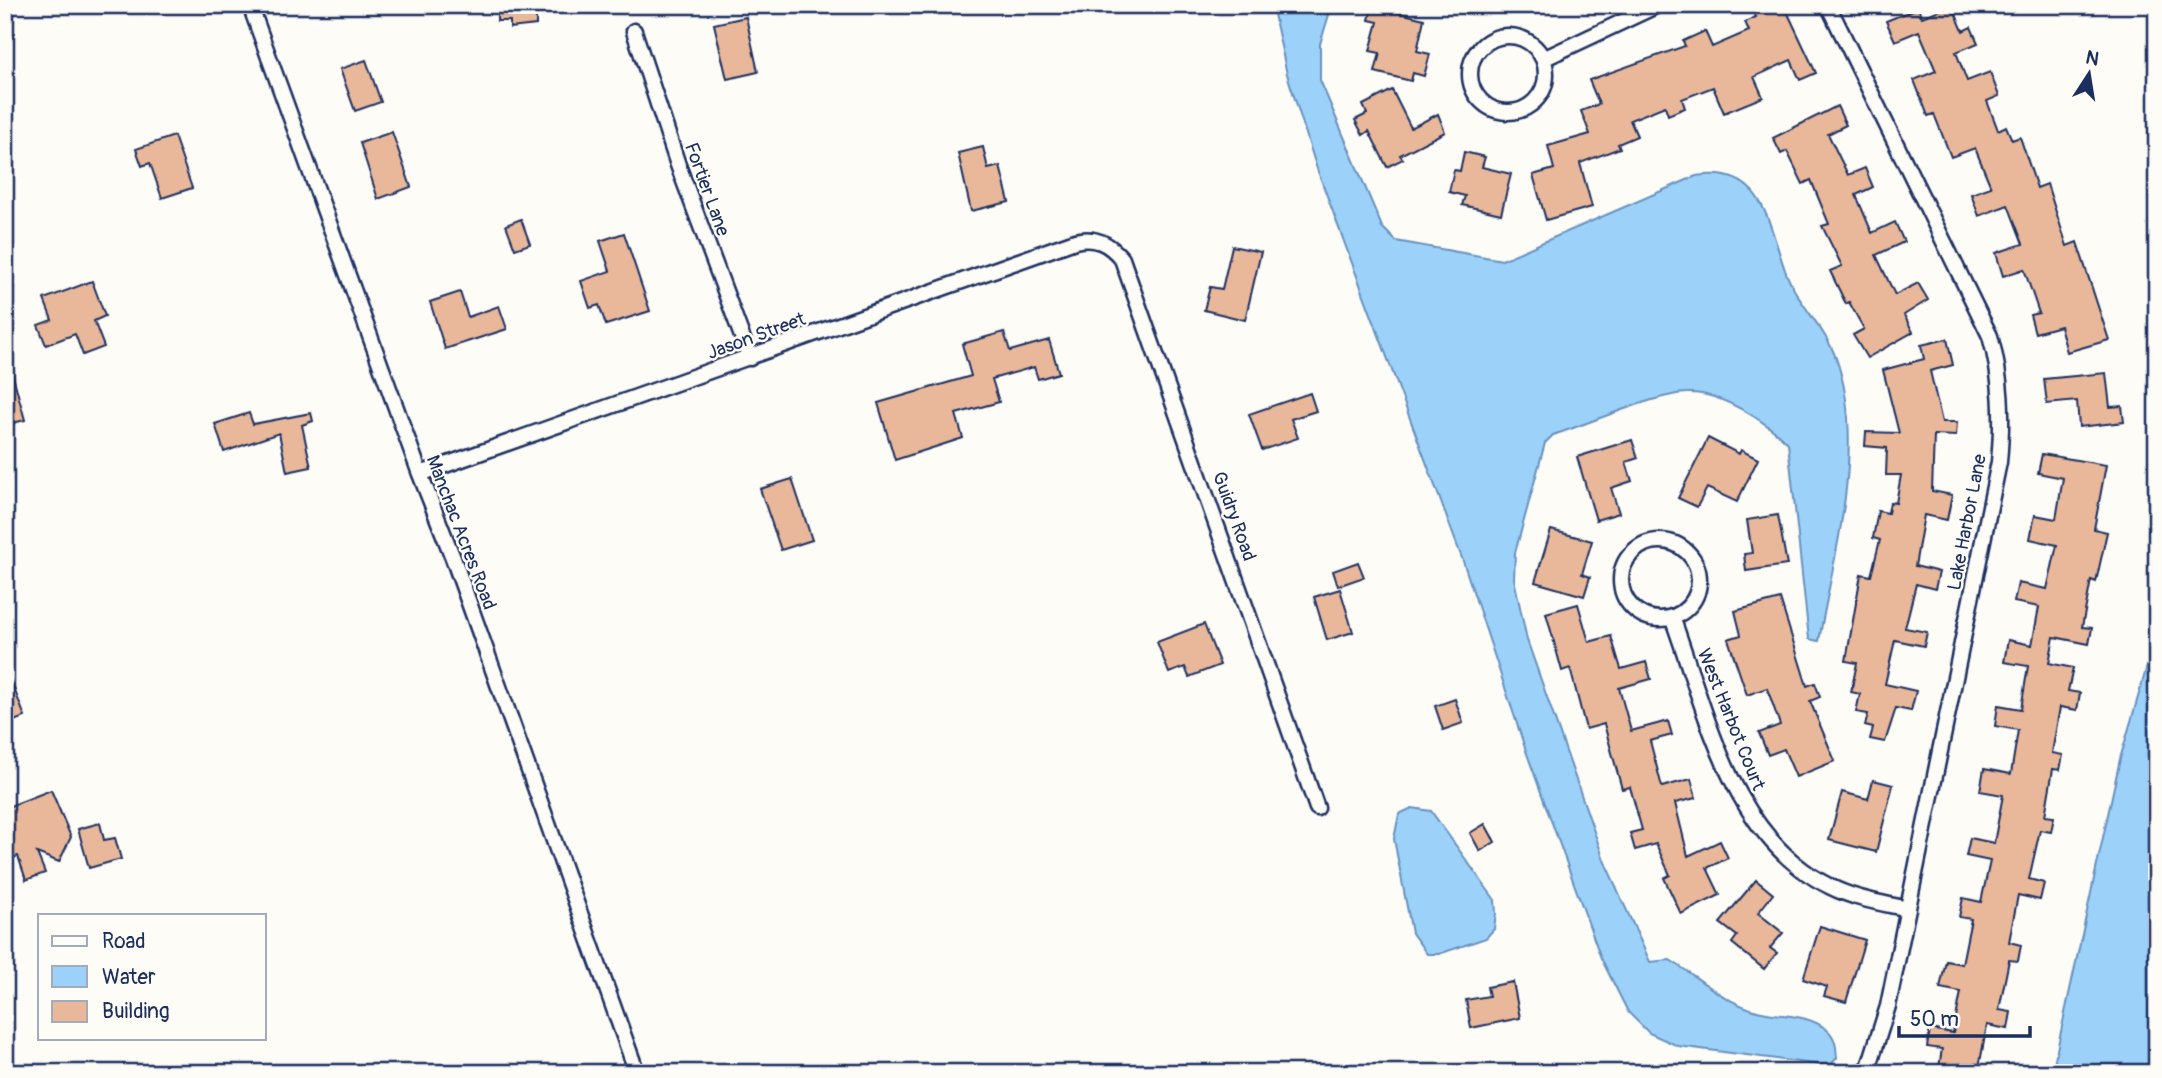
<svg xmlns="http://www.w3.org/2000/svg" width="2162" height="1078" font-family="Pangolin,sans-serif">
	<style>
		.water { fill: #9cd2fa; stroke: #6891bc; stroke-width: 2 }
		.building { fill: #e9b89a; stroke: #1b2f5e; stroke-width: 2 }
		.lines { fill: none; stroke-linecap: round; stroke-linejoin: round }
		.minor-casing { stroke: #1b2f5e; stroke-width: 19 }
		.minor { stroke: #fdfcf7; stroke-width: 14 }
		.labels { text-anchor: middle; stroke-width: 5; stroke-linejoin: round; paint-order: stroke }
		.street-label { font-size: 19px; fill: #1b2f5e; stroke: #fdfcf7 }
	</style>
	<rect width="100%" height="100%" fill="#fdfcf7"/>
	<filter id="ink" filterUnits="userSpaceOnUse"><feTurbulence type="fractalNoise" baseFrequency=".0143" numOctaves="2"/><feDisplacementMap in="SourceGraphic" scale="14" xChannelSelector="R" yChannelSelector="G"/><feConvolveMatrix kernelMatrix="1 2 1 2 8 2 1 2 1" color-interpolation-filters="sRGB"/></filter>
	<g filter="url(#ink)">
		<!-- water -->
		<path class="water" d="M1272,5H1332L1320,44V80L1382,227L1396,241L1502,260L1696,176C1763,165 1767,220 1785,270C1796,302 1824,326 1836,358C1867,445 1834,553 1819,641L1809,639L1788,443C1765,421 1721,392 1688,393C1658,393 1585,425 1553,435L1545,443L1515,553L1514,579L1527,640L1604,860L1650,962L1670,960C1698,977 1721,1000 1754,1010C1778,1018 1805,1012 1826,1029C1836,1037 1836,1046 1837,1058L1829,1066L1678,1046L1649,1033L1628,1012L1601,958L1526,751L1463,561L1317,169L1287,74Z
			M2157,632V1073H2052L2120,759Z
			M1412,808L1431,811L1495,900L1496,913L1494,929L1486,938L1439,954H1427L1412,933L1394,839L1399,814Z"/>
		<!-- building -->
		<path class="building" d="M497,5H536V25L510,28V21H497Z
			M1763,5H1784L1816,73L1800,80L1791,60L1754,77L1763,97L1724,113L1713,87L1682,99L1685,108L1668,115L1665,106L1630,120L1637,136L1618,144L1620,148L1580,163L1592,207L1546,220L1533,175L1554,169L1548,146L1590,134L1581,111L1599,104L1589,80L1685,46L1683,41L1705,31L1712,47L1749,31L1745,22L1756,17L1753,10Z
			M1952,5L1963,31L1971,27L1978,43L1956,52L1967,81L1990,72L1999,96L1987,101L1998,130L2006,126L2012,140L2020,137L2037,188L2047,184L2067,246L2077,242L2109,340L2067,352L2060,326L2035,333L2030,315L2039,313L2024,269L2003,276L1996,253L2023,244L2008,205L1979,216L1971,194L1991,187L1975,148L1951,157L1934,114L1928,116L1914,80L1936,71L1919,31L1895,41L1886,21L1918,8L1922,17Z
			M1372,6L1424,19L1417,51L1430,54L1424,76L1413,73L1411,81L1375,72L1380,53L1370,51L1378,22L1369,20Z
			M746,17L758,72L727,79L714,24Z
			M366,60L381,102L355,111L340,69Z
			M1392,90L1411,128L1438,114L1445,132L1400,155L1403,159L1387,167L1369,131L1363,135L1355,120L1367,114L1363,105Z
			M1837,106L1846,125L1828,134L1848,175L1865,168L1873,187L1856,195L1872,233L1895,222L1904,242L1876,255L1895,295L1918,283L1928,300L1904,315L1913,332L1867,358L1853,335L1864,329L1849,302L1846,304L1830,271L1842,266L1822,226L1829,224L1811,180L1803,184L1787,151L1781,154L1773,138Z
			M392,132L411,187L378,199L360,143Z
			M174,136L192,188L162,198L150,163L142,166L136,149Z
			M983,147L988,169L1000,166L1009,202L971,211L958,153Z
			M1464,152L1485,157L1482,167L1511,174L1501,214L1462,205L1465,196L1449,192L1454,170L1460,171Z
			M521,219L530,244L515,249L506,225Z
			M624,233L650,311L606,325L599,305L590,308L581,281L610,271L600,241Z
			M1232,246L1261,252L1245,320L1204,310L1210,287L1222,289Z
			M92,281L105,316L94,321L104,347L83,355L75,334L46,345L38,325L52,320L44,299Z
			M460,292L468,317L499,306L507,329L445,349L430,302Z
			M1004,332L1010,351L1049,340L1059,373L1038,379L1034,367L992,379L999,402L956,414L963,438L895,460L878,403L971,376L962,344Z
			M1947,339L1953,365L1930,371L1942,422H1957L1956,436L1934,435L1932,491L1952,495L1947,520L1924,515L1915,566L1939,572L1935,589L1916,584L1905,628L1927,632L1924,646L1895,640L1885,684L1916,691L1911,711L1896,708L1885,742L1870,739L1873,728L1865,726L1868,714L1856,712L1860,694L1851,692L1857,663L1846,661L1861,574L1871,576L1880,540L1873,538L1878,511L1888,513L1890,502L1896,503L1901,475H1886L1887,448L1865,446L1866,432L1899,433L1883,370L1924,359L1921,345Z
			M10,365L25,420L5,425V366Z
			M2106,373L2110,407L2122,406L2124,422L2079,427L2077,401L2047,404L2044,379Z
			M1310,393L1316,411L1291,419L1298,438L1262,450L1249,414Z
			M249,413L253,424L311,413L313,421L302,425L311,467L287,472L279,433L224,452L215,424Z
			M1708,438L1739,454L1741,450L1758,459L1737,502L1707,488L1697,507L1678,498Z
			M1632,440L1638,458L1626,462L1632,481L1611,488L1619,513L1596,520L1577,457Z
			M2042,454L2106,465L2094,529L2107,532L2096,582L2091,580L2082,627L2092,628L2089,644L2054,637L2049,663L2073,668L2068,691L2080,693L2077,710L2060,707L2052,753L2063,755L2060,770L2053,769L2045,816L2054,817L2051,832L2040,830L2029,879L2044,883L2040,900L2018,895L2009,942L2021,945L2018,961L2009,960L1999,1010L2011,1012L2008,1029L1987,1025L1978,1073H1938L1942,1049L1927,1047L1930,1029L1953,1033L1961,992L1940,988L1946,961L1962,964L1971,919L1959,917L1963,898L1981,902L1990,861L1966,856L1970,838L1994,843L2003,795L1980,791L1984,769L2011,774L2018,730L1995,726L1998,705L2021,709L2028,666L2004,662L2008,640L2032,645L2039,607L2014,602L2018,583L2047,589L2057,545L2030,539L2035,515L2056,519L2063,478L2038,473Z
			M792,479L812,540L781,550L760,489Z
			M1778,515L1787,565L1746,571L1744,554L1752,553L1747,520Z
			M1551,530L1592,541L1582,574L1590,577L1584,596L1535,582Z
			M1358,562L1364,577L1338,586L1333,571Z
			M1340,589L1353,632L1327,640L1314,597Z
			M1780,599L1807,686L1815,683L1820,697L1810,701L1835,761L1796,777L1784,749L1768,755L1759,733L1780,725L1767,688L1747,695L1728,639L1741,635L1735,611Z
			M1578,604L1589,642L1611,636L1621,669L1646,662L1651,679L1619,688L1631,731L1668,721L1672,735L1650,741L1662,787L1691,779L1696,798L1675,803L1688,856L1720,841L1728,858L1707,868L1720,895L1681,914L1664,878L1670,875L1656,844L1635,850L1630,833L1642,830L1630,787L1622,789L1604,724L1586,729L1570,668L1562,671L1546,613Z
			M1204,624L1220,665L1189,677L1185,667L1169,673L1157,642Z
			M5,665L25,717L5,724Z
			M1455,699L1463,723L1443,730L1435,706Z
			M1873,780L1893,785L1876,852L1829,840L1842,792L1868,799Z
			M51,790L71,837L59,862L37,853L45,873L26,880L18,856L13,858L5,840V808Z
			M100,823L104,840L115,838L121,859L89,868L78,829Z
			M1485,824L1495,842L1480,851L1470,833Z
			M1756,880L1773,894L1758,913L1783,933L1770,948L1777,953L1764,969L1732,943L1737,936L1720,923Z
			M1820,926L1865,940L1846,1002L1824,996L1827,987L1803,979Z
			M1513,982L1520,1018L1471,1028L1466,1000L1489,996L1487,987Z"/>
		<g class="lines">
			<defs>
				<path id="minor" d="M250,5L420,474L453,558L637,1073
					M1828,5L1990,336C2002,378 2003,418 1999,462L1888,1006L1867,1073
					M634,31L678,165L750,358
					M1470 74a38 38 0 1 1 76 0a38 38 0 1 1-76 0Z
					M1543,59L1658,5
					M420,474L1075,241C1095,236 1109,243 1122,259L1317,808
					M1621 580a39 39 0 1 1 78 0a39 39 0 1 1-78 0Z
					M1672,617C1707,712 1731,839 1831,887C1855,899 1882,903 1908,909"/>
			</defs>
			<!-- minor casing -->
			<use href="#minor" class="minor-casing"/>
			<!-- minor -->
			<use href="#minor" class="minor"/>
		</g>
	</g>
	<g class="labels">
		<!-- street labels -->
		<g class="street-label">
			<text transform="translate(708 189) rotate(70)" y="7">Fortier Lane</text>
			<text transform="translate(756 335) rotate(-20)" y="7">Jason Street</text>
			<text transform="translate(1235 516) rotate(70)" y="7">Guidry Road</text>
			<text transform="translate(1966 522) rotate(-79)" y="7">Lake Harbor Lane</text>
			<text transform="translate(462 532) rotate(69)" y="7">Manchac Acres Road</text>
			<text transform="translate(1732 719) rotate(68)" y="7">West Harbot Court</text>
		</g>
	</g>
	<!-- margin -->
	<rect width="2162" height="1078" fill="none" stroke="#fdfcf7" stroke-width="28"/>
	<rect x="14" y="14" width="2134" height="1050" fill="none" stroke="#1b2f5e" stroke-width="2.5" filter="url(#ink)"/>
	<!-- legend -->
	<rect x="38" y="914" width="228" height="126" fill="#fdfcf7" stroke="#a3aaba" stroke-width="2"/>
	<rect x="52" y="936" width="35" height="10" fill="#fdfcf7" stroke="#a3aaba" stroke-width="2"/>
	<text x="102" y="948" font-size="21" fill="#1b2f5e">Road</text>
	<rect x="52" y="966" width="35" height="21" fill="#9cd2fa" stroke="#a3aaba" stroke-width="2"/>
	<text x="102" y="984" font-size="21" fill="#1b2f5e">Water</text>
	<rect x="52" y="1001" width="35" height="21" fill="#e9b89a" stroke="#a3aaba" stroke-width="2"/>
	<text x="102" y="1018" font-size="21" fill="#1b2f5e">Building</text>
	<!-- north arrow -->
	<g transform="translate(2089 74) rotate(12)" stroke="#fdfcf7" stroke-width="5" paint-order="stroke">
	<path d="M0-5L12 26L0 18L-12 26Z" fill="#1b2f5e"/>
	<text y="-10" font-size="19" font-weight="bold" text-anchor="middle" fill="#1b2f5e">N</text>
	</g>
	<!-- scale -->
	<path d="M1899 1026v10h131v-10" fill="none" stroke="#1b2f5e" stroke-width="3.5"/>
	<text x="1910" y="1026" font-size="21" fill="#1b2f5e" stroke="#fdfcf7" stroke-width="5" paint-order="stroke">50 m</text>
</svg>
